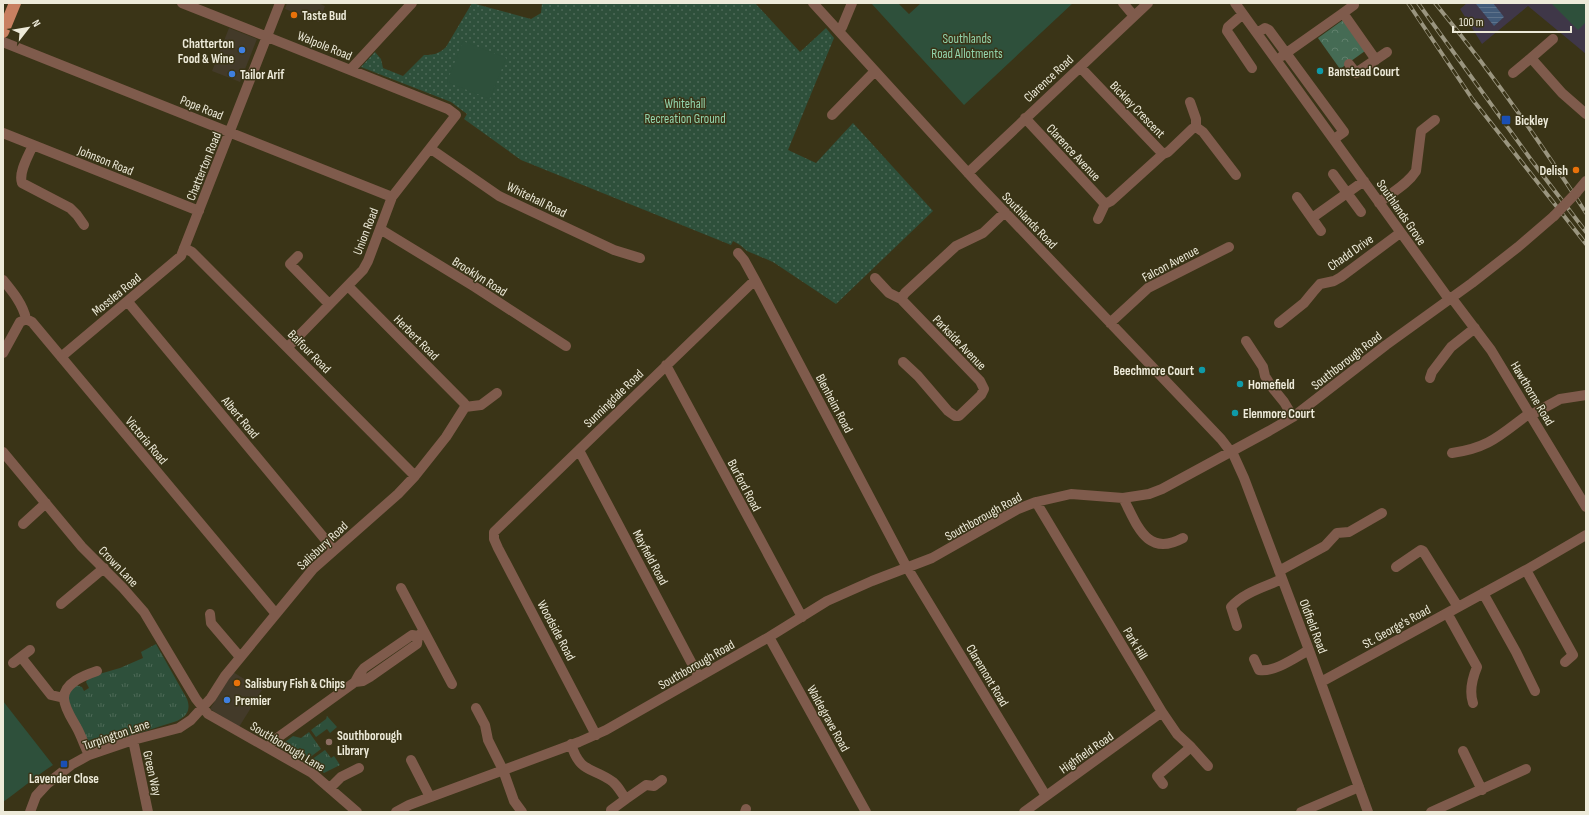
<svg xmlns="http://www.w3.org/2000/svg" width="1589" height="815" font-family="'Sofia Sans Condensed',sans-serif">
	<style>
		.commercial { fill: #433a29 }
		.education { fill: #3f3748 }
		.grass { fill: url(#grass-tufts) }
		.forest { fill: url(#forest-crowns) }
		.park { fill: url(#park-dots) }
		.garden { fill: #2e503b }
		.water { fill: url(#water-rules) }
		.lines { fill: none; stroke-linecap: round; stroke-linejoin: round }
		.minor { stroke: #7f5b4c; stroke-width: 10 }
		.major { stroke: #c88061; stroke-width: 12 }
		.rail-casing { stroke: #9a957f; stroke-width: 4 }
		.rail { stroke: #3a3417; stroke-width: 2.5; stroke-dasharray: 8; stroke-linecap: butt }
		.minor-bridge { stroke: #7f5b4c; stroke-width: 10 }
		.food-dot { fill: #e8710a; stroke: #3a3417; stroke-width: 1.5 }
		.shop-dot { fill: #3f7fe0; stroke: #3a3417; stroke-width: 1.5 }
		.culture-dot { fill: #0f9aa8; stroke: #3a3417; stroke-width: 1.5 }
		.transit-dot { fill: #1a4fb4; stroke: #3a3417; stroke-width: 1.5 }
		.education-dot { fill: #8d6e63; stroke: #3a3417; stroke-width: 1.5 }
		.labels { text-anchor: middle; stroke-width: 3; stroke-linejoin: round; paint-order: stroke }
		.poi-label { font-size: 13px; font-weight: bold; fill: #edead9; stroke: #3a3417; text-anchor: start }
		.park-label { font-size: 13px; fill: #93d5ad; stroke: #3a3417 }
		.street-label { font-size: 13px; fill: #edead9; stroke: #3a3417 }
	</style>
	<defs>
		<pattern id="grass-tufts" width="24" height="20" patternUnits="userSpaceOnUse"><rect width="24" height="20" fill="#2e503b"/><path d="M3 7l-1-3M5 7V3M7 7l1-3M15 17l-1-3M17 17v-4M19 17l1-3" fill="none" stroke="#4d6957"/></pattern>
		<pattern id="forest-crowns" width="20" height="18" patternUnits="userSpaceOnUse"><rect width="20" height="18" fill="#456b54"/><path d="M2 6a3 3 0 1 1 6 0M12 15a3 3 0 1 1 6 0" fill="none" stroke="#60806c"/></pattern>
		<pattern id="park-dots" width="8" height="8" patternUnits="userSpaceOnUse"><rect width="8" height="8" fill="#2e503b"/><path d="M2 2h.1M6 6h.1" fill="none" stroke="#4d6957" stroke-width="1.8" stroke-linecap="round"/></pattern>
		<pattern id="water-rules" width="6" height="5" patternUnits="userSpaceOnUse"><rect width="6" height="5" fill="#425b79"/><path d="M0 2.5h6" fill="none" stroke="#5e738b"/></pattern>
	</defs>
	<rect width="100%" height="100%" fill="#3a3417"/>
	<!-- commercial -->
	<path class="commercial" d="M287,3H318L325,6L319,22L285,9Z
		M229,28L257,39L240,82L212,71Z
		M233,672L262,690L239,727L210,709Z"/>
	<!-- education -->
	<path class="education" d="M1467,3H1586V54L1528,6L1482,44L1460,9Z"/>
	<!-- grass -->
	<path class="grass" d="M156,644L187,699C191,710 187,716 177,721L91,748L68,704L69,691L76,685L82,687L84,691L89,688L86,682L89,677L120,668L143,658L141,652Z
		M327,716L337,727L330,733L327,729L316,737L311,730L326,719Z
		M309,732L321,749L309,758L294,749L285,747V742L293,736L301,738Z
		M325,750L331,758L334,756L340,765L324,773L311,760Z"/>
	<!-- forest -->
	<path class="forest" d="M1343,20L1365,51L1340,69L1318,38Z"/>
	<!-- park -->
	<path class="park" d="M472,3L531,19L541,13L542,3H755L800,52L826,28L834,38L788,150L816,163L853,123L933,211L836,304L773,262L747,251L740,245L733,241L731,245L521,160L464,119L467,114L451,102L361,67L375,52L381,59L383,68L403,76L424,55C433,55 439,54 446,47Z"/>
	<!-- garden -->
	<path class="garden" d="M871,3H898L909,14L921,3H1073L964,105Z
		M1551,3H1586V22L1578,30Z
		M463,41L506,58L490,99L447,82Z
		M3,701L53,765C36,776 20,790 3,802Z"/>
	<!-- water -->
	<path class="water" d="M1478,3H1493L1504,17L1494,26L1476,4Z"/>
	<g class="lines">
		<!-- minor -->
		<path class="minor" d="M182,3L448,109L456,115L392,197L368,261L363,270L288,347
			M813,3L979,185L1221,439L1234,456L1244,478L1309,650L1368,812
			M1123,3L1134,16
			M1235,3L1446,295L1454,301L1491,350L1586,507
			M1343,13L1354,5
			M1243,14L1228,27L1227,31L1252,68
			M839,31L842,27L852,3
			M1257,33L1265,28L1269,30L1344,132L1334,139
			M1553,39L1531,58L1562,93L1586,114
			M3,42L392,197
			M1282,56L1343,13L1376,60
			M1349,64L1356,73L1387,52
			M1080,67L1163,154
			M351,69L412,3
			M1513,73L1531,58
			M1190,102L1196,119V127
			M832,115L875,71
			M1025,118L1105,204
			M3,133L199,211
			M33,145C29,155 18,172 22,183L70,208L77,215L84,225
			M431,149L499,196L614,250L640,258
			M968,173L1148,3
			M1333,174L1361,212
			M1576,193L1586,181
			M1297,197L1321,231
			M1379,203C1392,192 1407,185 1416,171L1421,131L1435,120
			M1312,218L1364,181
			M1098,219L1105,204L1111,201L1163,154L1168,152L1192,129L1196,127L1203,132L1236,175
			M380,229L475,287L566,346
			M184,248L192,252L415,476
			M738,253L744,260L755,280L905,564L1046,796
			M298,256L290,264L329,304
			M875,278L889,293L901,299
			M3,280C12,291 23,304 26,319
			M348,286L460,399L464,403L465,407
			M128,302L334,550
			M26,319L32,322L276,614
			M1110,323L1148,288L1229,247
			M1279,323L1304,303L1313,292L1320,284L1334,281L1341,277L1400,233
			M1246,341L1263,367L1265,376L1271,386L1284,402L1293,417
			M3,353L20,322L26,319
			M61,357L181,256L280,3
			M903,362L918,376L948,411L955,416H959L981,395L984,389L980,381L901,299L905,293L956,246L983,233L1005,212
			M666,365L802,617
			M1430,378L1432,372L1451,347L1475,328
			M465,407L481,405L497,393
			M1531,415L1560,399L1586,395
			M578,451L581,454L699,677
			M3,452L82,547L123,588L144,612L196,699L208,714L312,773L357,812
			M1452,453C1490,448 1501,434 1530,413
			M1123,498C1137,524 1146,558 1183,538
			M1036,502L1162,712L1177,734L1191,747L1157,776L1163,784
			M23,524L46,503
			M1396,567L1421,550L1423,551L1458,607
			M1526,570L1573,655L1565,662
			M1279,571L1325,546L1337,533L1349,532L1382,513
			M401,588L452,684
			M1483,593L1516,652L1535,691
			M61,604L104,568
			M1447,613L1477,667C1472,679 1469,691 1473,703
			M210,614L211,623L240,657
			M1237,626L1231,607C1244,592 1265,587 1282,579
			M769,637L866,812
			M21,657L51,695L64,698
			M1254,659L1259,670C1274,673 1296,657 1309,650
			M13,663L30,650
			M355,682L363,681L370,677L417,644L418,636
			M1321,682L1526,570L1586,535
			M476,708L485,725L488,740L503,770L514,801L522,812
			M596,735L498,548L494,539V532L755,280
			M133,740L148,812
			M571,744C580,774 593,767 613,782C618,786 622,794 626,799L646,785L654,786L662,780
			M269,747L273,741L355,682L360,673L364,668L412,635L418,636L424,632
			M1191,747L1208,766
			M1463,751L1482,790
			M89,755C85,747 82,738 78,730C73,720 65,710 64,699C63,683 85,675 97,671
			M411,760L430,797
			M330,788L341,777L359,768
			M30,812L36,796L47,784L71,765L89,755L133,740L179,728L191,720L211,698L225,676L313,569L398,494L415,476L446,437L465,407
			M396,812L409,805L579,742L606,730L769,637L827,601L872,581L932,558L1018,509L1036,502L1071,494L1123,498L1149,494L1162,489L1269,431L1293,417L1386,345L1472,283L1518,247L1554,216
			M611,812V810L626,799
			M745,812L746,809
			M1024,812L1162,712
			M1301,812L1359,787
			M1431,812L1526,769"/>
		<!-- major -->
		<path class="major" d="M3,32L15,3"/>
		<defs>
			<path id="rail" d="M1408,3L1473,100L1586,244
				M1418,3L1532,161L1586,232
				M1435,3C1490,70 1539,140 1586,213"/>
		</defs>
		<!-- rail casing -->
		<use href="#rail" class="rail-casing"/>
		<!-- rail -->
		<use href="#rail" class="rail"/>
		<!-- minor-bridge -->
		<path class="minor-bridge" d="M1554,216L1576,193"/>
	</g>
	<!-- markers -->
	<g class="food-dot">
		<circle cx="294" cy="15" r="4"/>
		<circle cx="1576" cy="170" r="4"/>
		<circle cx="237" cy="683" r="4"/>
	</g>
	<g class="shop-dot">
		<circle cx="242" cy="50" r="4"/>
		<circle cx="232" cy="74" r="4"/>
		<circle cx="227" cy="700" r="4"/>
	</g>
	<g class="culture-dot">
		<circle cx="1320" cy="71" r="4"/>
		<circle cx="1202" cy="370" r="4"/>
		<circle cx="1240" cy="384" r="4"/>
		<circle cx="1235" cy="413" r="4"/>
	</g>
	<g class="transit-dot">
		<rect x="1501" y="115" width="10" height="10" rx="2"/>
		<rect x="60" y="760" width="8" height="8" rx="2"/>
	</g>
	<circle class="education-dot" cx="329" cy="742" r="4"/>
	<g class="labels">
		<!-- poi labels -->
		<g class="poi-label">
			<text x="302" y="20">Taste Bud</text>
			<text x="234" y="48" text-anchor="end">Chatterton<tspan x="234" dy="15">Food &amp; Wine</tspan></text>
			<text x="1328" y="76">Banstead Court</text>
			<text x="240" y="79">Tailor Arif</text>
			<text x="1515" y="125">Bickley</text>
			<text x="1568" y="175" text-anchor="end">Delish</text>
			<text x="1194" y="375" text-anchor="end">Beechmore Court</text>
			<text x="1248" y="389">Homefield</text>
			<text x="1243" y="418">Elenmore Court</text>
			<text x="245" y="688">Salisbury Fish &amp; Chips</text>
			<text x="235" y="705">Premier</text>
			<text x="337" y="740">Southborough<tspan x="337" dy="15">Library</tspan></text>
			<text x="64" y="783" text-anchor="middle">Lavender Close</text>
		</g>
		<!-- park labels -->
		<g class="park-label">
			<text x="967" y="43">Southlands<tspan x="967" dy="15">Road Allotments</tspan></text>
			<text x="685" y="108">Whitehall<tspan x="685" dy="15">Recreation Ground</tspan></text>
		</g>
		<!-- street labels -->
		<g class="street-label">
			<text transform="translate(325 45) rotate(22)" y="5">Walpole Road</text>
			<text transform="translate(1048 78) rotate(-43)" y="5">Clarence Road</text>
			<text transform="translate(202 107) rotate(22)" y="5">Pope Road</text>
			<text transform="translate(1138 109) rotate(46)" y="5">Bickley Crescent</text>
			<text transform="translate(1074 152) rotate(47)" y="5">Clarence Avenue</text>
			<text transform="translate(106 160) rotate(22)" y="5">Johnson Road</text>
			<text transform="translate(203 166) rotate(-68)" y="5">Chatterton Road</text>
			<text transform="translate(537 199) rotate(26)" y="5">Whitehall Road</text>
			<text transform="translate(1402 212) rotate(55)" y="5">Southlands Grove</text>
			<text transform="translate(1030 220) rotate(46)" y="5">Southlands Road</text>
			<text transform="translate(365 231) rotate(-69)" y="5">Union Road</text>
			<text transform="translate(1350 252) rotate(-35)" y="5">Chadd Drive</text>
			<text transform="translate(1170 263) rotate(-28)" y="5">Falcon Avenue</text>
			<text transform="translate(480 276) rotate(32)" y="5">Brooklyn Road</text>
			<text transform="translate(116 294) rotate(-39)" y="5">Mosslea Road</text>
			<text transform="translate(417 337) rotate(45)" y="5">Herbert Road</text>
			<text transform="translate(960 342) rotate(46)" y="5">Parkside Avenue</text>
			<text transform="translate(310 351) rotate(45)" y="5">Balfour Road</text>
			<text transform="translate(1346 360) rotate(-38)" y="5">Southborough Road</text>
			<text transform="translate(1533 393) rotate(59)" y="5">Hawthorne Road</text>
			<text transform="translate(613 398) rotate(-44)" y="5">Sunningdale Road</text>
			<text transform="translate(835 403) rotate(62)" y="5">Blenheim Road</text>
			<text transform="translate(241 417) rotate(50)" y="5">Albert Road</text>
			<text transform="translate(147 440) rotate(50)" y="5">Victoria Road</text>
			<text transform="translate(745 485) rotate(62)" y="5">Burford Road</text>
			<text transform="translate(983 516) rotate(-29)" y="5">Southborough Road</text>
			<text transform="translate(322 545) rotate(-43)" y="5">Salisbury Road</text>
			<text transform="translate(651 557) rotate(62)" y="5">Mayfield Road</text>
			<text transform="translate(119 566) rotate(46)" y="5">Crown Lane</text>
			<text transform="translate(1314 626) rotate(69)" y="5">Oldfield Road</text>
			<text transform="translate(1396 626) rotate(-29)" y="5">St. George's Road</text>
			<text transform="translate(557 630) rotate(62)" y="5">Woodside Road</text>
			<text transform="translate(1136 643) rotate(59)" y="5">Park Hill</text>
			<text transform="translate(696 664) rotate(-30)" y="5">Southborough Road</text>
			<text transform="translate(988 675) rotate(59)" y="5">Claremont Road</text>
			<text transform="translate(829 718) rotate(61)" y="5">Waldegrave Road</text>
			<text transform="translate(116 734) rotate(-19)" y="5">Turpington Lane</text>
			<text transform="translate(288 746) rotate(31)" y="5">Southborough Lane</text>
			<text transform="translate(1086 752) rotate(-35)" y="5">Highfield Road</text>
			<text transform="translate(153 773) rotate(77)" y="5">Green Way</text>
		</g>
	</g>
	<!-- border -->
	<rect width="1589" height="815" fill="none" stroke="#edead9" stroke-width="8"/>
	<!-- north arrow -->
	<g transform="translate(28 28) rotate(59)" stroke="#3a3417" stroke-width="3" paint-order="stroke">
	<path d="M0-3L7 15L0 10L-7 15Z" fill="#edead9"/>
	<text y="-6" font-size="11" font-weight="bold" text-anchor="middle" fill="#edead9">N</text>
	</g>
	<!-- scale -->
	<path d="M1453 26v6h118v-6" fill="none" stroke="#edead9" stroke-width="2"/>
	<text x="1459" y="26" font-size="12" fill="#edead9" stroke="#3a3417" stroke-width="3" paint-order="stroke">100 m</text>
</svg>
